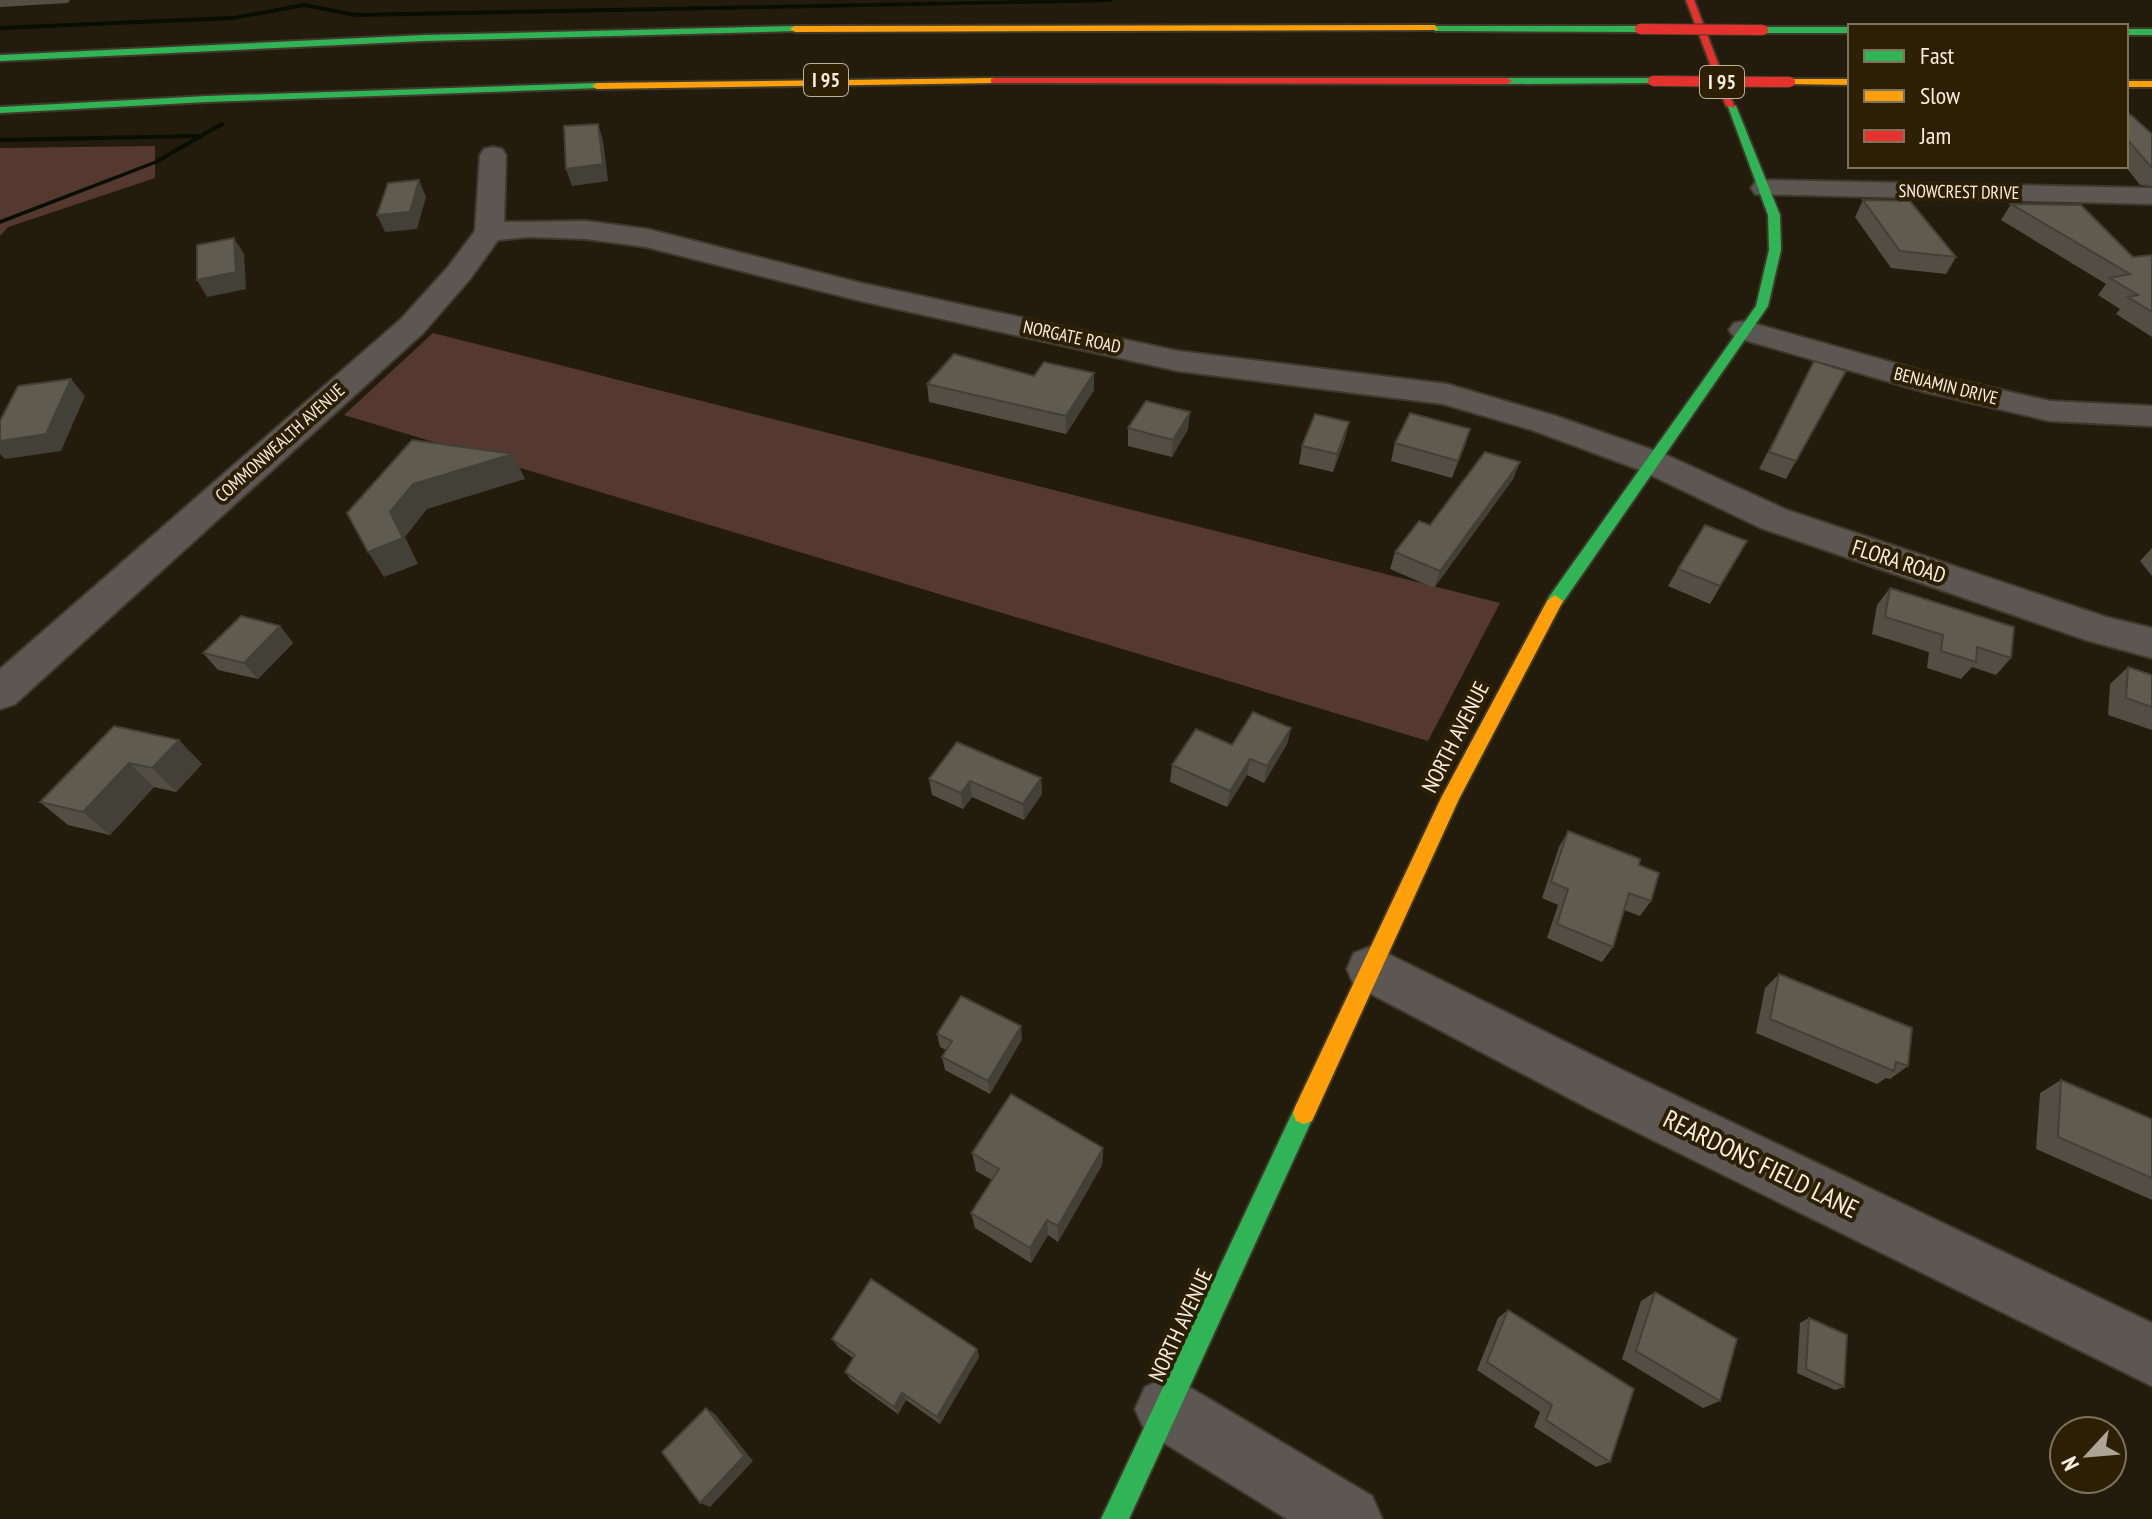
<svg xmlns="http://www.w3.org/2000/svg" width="2152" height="1519" font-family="'PT Sans Narrow',sans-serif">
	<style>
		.green { fill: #553930 }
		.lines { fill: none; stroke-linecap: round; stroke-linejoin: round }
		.stream { fill: #080e01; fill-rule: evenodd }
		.street-casing { stroke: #3f392c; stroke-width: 4 }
		.fast-casing { stroke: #3f392c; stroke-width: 4 }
		.slow-casing { stroke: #3f392c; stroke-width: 4 }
		.jam-casing { stroke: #3f392c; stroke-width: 4 }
		.street { fill: #5c5752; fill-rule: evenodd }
		.fast { fill: #30b455; fill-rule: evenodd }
		.slow { fill: #ff9f0a; fill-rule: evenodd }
		.jam { fill: #e5322d; fill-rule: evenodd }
		.jam-bridge-casing { stroke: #3f392c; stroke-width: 12; stroke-linecap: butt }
		.jam-bridge { stroke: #e5322d; stroke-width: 10 }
		.wall { fill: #524e43 }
		.shaded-wall { fill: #424037 }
		.building { fill: #5f5b4e; stroke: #424037; stroke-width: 2 }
		.labels { text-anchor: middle; stroke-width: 8; stroke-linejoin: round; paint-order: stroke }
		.far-street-label { font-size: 18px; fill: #f7eedf; stroke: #2c1f04 }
		.shield { fill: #2c1f04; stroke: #bab09d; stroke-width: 2 }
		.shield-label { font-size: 20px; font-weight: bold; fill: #f7eedf }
		.street-label { font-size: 22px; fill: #f7eedf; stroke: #2c1f04 }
		.near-street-label { font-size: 26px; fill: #f7eedf; stroke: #2c1f04 }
	</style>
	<rect width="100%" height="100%" fill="#231c0d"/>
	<!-- green -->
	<path class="green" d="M155,146V178L8,227L0,236V148Z
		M433,333L1500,603L1428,741L344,415Z"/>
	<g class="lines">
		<!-- stream -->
		<path class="stream" d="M1029,0H1114L1111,2L356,17L304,7L233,20L0,30V26L233,16L304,3L356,13Z
			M222,122L225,124L224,125L158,163L0,224V220L154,161L193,138L0,142V138L200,134Z"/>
		<defs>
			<path id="street" d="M493,147L502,149L506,155L504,222L586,221L647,229L861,283L1178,351L1447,384L1556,416L1664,454L1787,510L2106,617L2152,628V658L2086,640L1761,528L1640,470L1532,430L1443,404L1178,371L861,301L646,247L586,239L528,237L498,240L470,279L423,333L15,704L0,709V669L401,319L448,267L475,231L480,155L484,149Z
				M1765,180L2152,188V204L1755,194L1751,188L1755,182Z
				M1745,321L1944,377L2050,401L2152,406V426L2050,421L1925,392L1734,337L1729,330L1734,323Z
				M1372,946L1626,1072L2152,1323V1386L1588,1108L1354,985L1347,969L1354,953Z
				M1167,1377L1189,1387L1372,1496L1382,1519H1287L1145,1431L1135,1409L1145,1387Z"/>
			<path id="fast" d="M795,26L798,31L424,41L0,61V55L424,35Z
				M1432,26H1640L1645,29L1640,32L1435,31Z
				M1850,27V33H1763L1758,30L1763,27Z
				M2126,29H2152V35H2126Z
				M1653,78L1658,81L1656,83L1507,84L1502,81L1507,78Z
				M597,83L601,84V88L207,102L0,113V107L207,96Z
				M1727,104L1736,106L1780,215L1781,250L1768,306L1561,605H1549L1547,601L1549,597L1756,306L1769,250L1768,215Z
				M1304,1102L1312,1105L1315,1113L1129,1519H1101L1296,1105Z"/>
			<path id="slow" d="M1435,25L1438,30L795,32L790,29L795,26Z
				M994,78L997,79V83L597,89L592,86L597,83Z
				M1790,79H1850V85L1787,84V80Z
				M2126,81H2152V87H2126Z
				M1555,595L1563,601L1459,799L1312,1121L1304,1124L1296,1121L1293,1113L1296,1105L1441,798L1547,601Z"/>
			<path id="jam" d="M1686,0H1694L1735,108L1726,106Z
				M994,78H1507L1512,81L1507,84L991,83V79Z"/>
		</defs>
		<!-- street casing -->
		<use href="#street" class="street-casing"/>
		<!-- fast casing -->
		<use href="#fast" class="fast-casing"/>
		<!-- slow casing -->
		<use href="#slow" class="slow-casing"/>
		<!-- jam casing -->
		<use href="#jam" class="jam-casing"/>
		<!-- street -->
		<use href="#street" class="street"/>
		<!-- fast -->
		<use href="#fast" class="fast"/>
		<!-- slow -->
		<use href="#slow" class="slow"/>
		<!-- jam -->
		<use href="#jam" class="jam"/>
		<defs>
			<path id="jam-bridge" d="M1640,29L1763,30
				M1653,81L1790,82"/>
		</defs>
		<!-- jam-bridge casing -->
		<use href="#jam-bridge" class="jam-bridge-casing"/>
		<!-- jam-bridge -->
		<use href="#jam-bridge" class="jam-bridge"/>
	</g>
	<!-- wall -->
	<path class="wall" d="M0,0H70L68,3L0,7Z
		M2126,118L2152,134V186L2140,185L2125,166H2126Z
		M1863,200L1956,257L1946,274L1891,268L1855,217Z
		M2011,204L2133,257L2152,255V337L2116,314L2120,309L2098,295L2106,284L2001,220Z
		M1814,361L1796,461L1786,479L1759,469Z
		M1094,373V390L1066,434L929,402L927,384Z
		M1128,428L1188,429L1172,457L1128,446Z
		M1470,429L1452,478L1391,461L1395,443Z
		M1345,439L1333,472L1299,464L1302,446Z
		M1520,462L1513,479L1434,588L1390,569L1395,552L1430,525Z
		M1747,541L1710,604L1668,586L1678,569Z
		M2152,548V576L2140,561Z
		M1890,588L2011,658L1996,675L1972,667L1961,679L1927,668L1929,652L1872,634L1877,605Z
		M280,626L293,643L258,679L218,670L203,653Z
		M2128,667L2152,675V730L2108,715L2110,684Z
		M114,726L202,764L176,792L154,787L110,835L68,825L40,802Z
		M1291,728L1287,744L1264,783L1247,775L1227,807L1170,782L1172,765L1232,745Z
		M1041,778L1042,794L1024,820L972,797L963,809L932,795L929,779Z
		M1568,831L1639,865L1651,901L1640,916L1624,910L1613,947L1602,962L1547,938L1558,905L1542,898L1559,847Z
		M1779,974L1908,1066L1890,1079L1886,1078L1877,1084L1756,1033L1765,988Z
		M937,1034L1022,1039L990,1094L945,1070L942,1057L946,1050L940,1047Z
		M2061,1080L2152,1119V1200L2036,1149L2040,1093Z
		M1103,1148L1102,1165L1058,1242L1048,1235L1031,1263L975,1228L971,1213L992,1180L976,1171L972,1153Z
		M1655,1292L1720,1401L1703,1408L1622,1359L1641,1301Z
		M1508,1310L1610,1462L1596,1467L1534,1427L1540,1412L1477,1370L1498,1318Z
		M1809,1318L1844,1387L1835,1390L1797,1373L1800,1323Z
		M832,1339L977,1349L979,1357L940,1424L906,1400L898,1414L851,1380L845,1372L853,1358L838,1347Z"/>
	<!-- shaded-wall -->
	<path class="shaded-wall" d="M598,124L603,140L608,181L572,186L566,169Z
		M419,180L426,197L417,229L385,232L377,215Z
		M234,238L244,254L246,289L207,297L197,280Z
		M1094,373V390L1066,434V416Z
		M71,379L85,396L61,451L5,459L0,454V441Z
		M1190,412L1188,429L1172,457L1173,440Z
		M1349,422L1345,439L1333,472L1337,454Z
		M1470,429L1465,446L1452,478L1458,461Z
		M513,454L525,479L427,509L405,537L418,564L384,577L368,552L390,512L413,484Z
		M1520,462L1513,479L1434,588L1440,571Z
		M280,626L293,643L258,679L244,663Z
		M1291,728L1287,744L1264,783L1267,766Z
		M179,740L202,764L176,792L152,768Z
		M1250,759L1247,775L1227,807L1230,791Z
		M129,763L154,787L110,835L83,812Z
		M1041,778L1042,794L1024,820L1023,804Z
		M970,781L972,797L963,809L961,793Z
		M1021,1026L1022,1039L990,1094L988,1081Z
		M1103,1148L1102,1165L1058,1242V1226Z
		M1047,1220L1048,1235L1031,1263L1030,1248Z
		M977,1349L979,1357L940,1424L937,1417Z
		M902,1393L906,1400L898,1414L894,1407Z
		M706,1408L715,1414L753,1461L710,1507L700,1503Z"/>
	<!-- building -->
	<path class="building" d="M2130,114L2152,134V168L2126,138V118Z
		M598,124L603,164L566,169L564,126Z
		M419,180L410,212L377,215L388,183Z
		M1863,200L1910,201L1956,257L1900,251Z
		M2011,204L2081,205L2133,257L2152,255V312L2128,297L2138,295L2110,278L2130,274Z
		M234,238L236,272L197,280V245Z
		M954,354L1034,376L1044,362L1094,373L1066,416L927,384Z
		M1814,361L1846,371L1796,461L1769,452Z
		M71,379L46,434L0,441V421L18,386Z
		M1146,401L1190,412L1173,440L1128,428Z
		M1410,413L1470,429L1458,461L1395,443Z
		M1315,414L1349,422L1337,454L1302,446Z
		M412,440L513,454L413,484L390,512L403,538L368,552L347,513Z
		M1485,452L1520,462L1440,571L1395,552L1419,521L1430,525Z
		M1705,525L1747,541L1720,586L1678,569Z
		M1890,588L2014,627L2011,658L1977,647L1976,662L1941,651L1943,635L1885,617Z
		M241,616L280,626L244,663L203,653Z
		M2128,667L2152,675V707L2126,698Z
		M1253,712L1291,728L1267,766L1250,759L1230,791L1172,765L1196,729L1232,745Z
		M114,726L179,740L152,768L129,763L83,812L40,802Z
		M957,742L1041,778L1023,804L970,781L961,793L929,779Z
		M1568,831L1640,859L1639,865L1659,873L1651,901L1629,893L1613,947L1557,924L1568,889L1551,882Z
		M1779,974L1912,1028L1908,1066L1896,1062L1894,1071L1770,1019Z
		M961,996L1021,1026L988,1081L942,1057L952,1041L937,1034Z
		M2061,1080L2152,1119V1178L2058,1137Z
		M1011,1094L1103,1148L1058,1226L1047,1220L1030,1248L971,1213L999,1169L972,1153Z
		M871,1279L977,1349L937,1417L902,1393L894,1407L845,1372L855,1355L832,1339Z
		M1655,1292L1737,1339L1720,1401L1636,1351Z
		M1508,1310L1634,1389L1610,1462L1546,1420L1552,1405L1487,1362Z
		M1809,1318L1847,1335L1844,1387L1806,1369Z
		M706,1408L744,1456L700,1503L662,1452Z"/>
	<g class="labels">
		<!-- far-street labels -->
		<g class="far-street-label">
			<text transform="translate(1959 192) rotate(1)" y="6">SNOWCREST DRIVE</text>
			<text transform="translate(1072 337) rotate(12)" y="6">NORGATE ROAD</text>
			<text transform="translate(1946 386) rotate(14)" y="6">BENJAMIN DRIVE</text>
			<text transform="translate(280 443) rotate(-42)" y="6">COMMONWEALTH AVENUE</text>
		</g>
		<!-- shield labels -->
		<g class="shield">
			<rect x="804" y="64" width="44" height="32" rx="6"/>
			<rect x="1700" y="66" width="44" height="32" rx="6"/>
		</g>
		<g class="shield-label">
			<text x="826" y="87">I 95</text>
			<text x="1722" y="89">I 95</text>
		</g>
		<!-- street labels -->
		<g class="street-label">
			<text transform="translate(1899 561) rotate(18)" y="8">FLORA ROAD</text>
			<text transform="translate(1455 737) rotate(-63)" y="8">NORTH AVENUE</text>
			<text transform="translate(1180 1325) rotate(-65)" y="8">NORTH AVENUE</text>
		</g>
		<!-- near-street labels -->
		<g class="near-street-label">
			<text transform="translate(1761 1164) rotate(26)" y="9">REARDONS FIELD LANE</text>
		</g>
	</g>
	<!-- legend -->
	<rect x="1848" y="24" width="280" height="144" fill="#2c1f04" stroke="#7d725c" stroke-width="2"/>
	<rect x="1864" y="50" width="40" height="12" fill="#30b455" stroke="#7d725c" stroke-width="2"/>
	<text x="1920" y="64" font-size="24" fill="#f7eedf">Fast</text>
	<rect x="1864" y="90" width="40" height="12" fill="#ff9f0a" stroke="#7d725c" stroke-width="2"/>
	<text x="1920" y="104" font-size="24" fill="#f7eedf">Slow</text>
	<rect x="1864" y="130" width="40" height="12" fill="#e5322d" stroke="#7d725c" stroke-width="2"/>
	<text x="1920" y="144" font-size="24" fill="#f7eedf">Jam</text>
	<!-- north arrow -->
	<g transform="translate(2088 1455) rotate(244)"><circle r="38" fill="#2c1f04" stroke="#7d725c" stroke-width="2"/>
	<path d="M0-6L14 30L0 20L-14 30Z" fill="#ada496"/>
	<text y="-12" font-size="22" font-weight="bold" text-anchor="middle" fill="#f7eedf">N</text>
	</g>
</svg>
